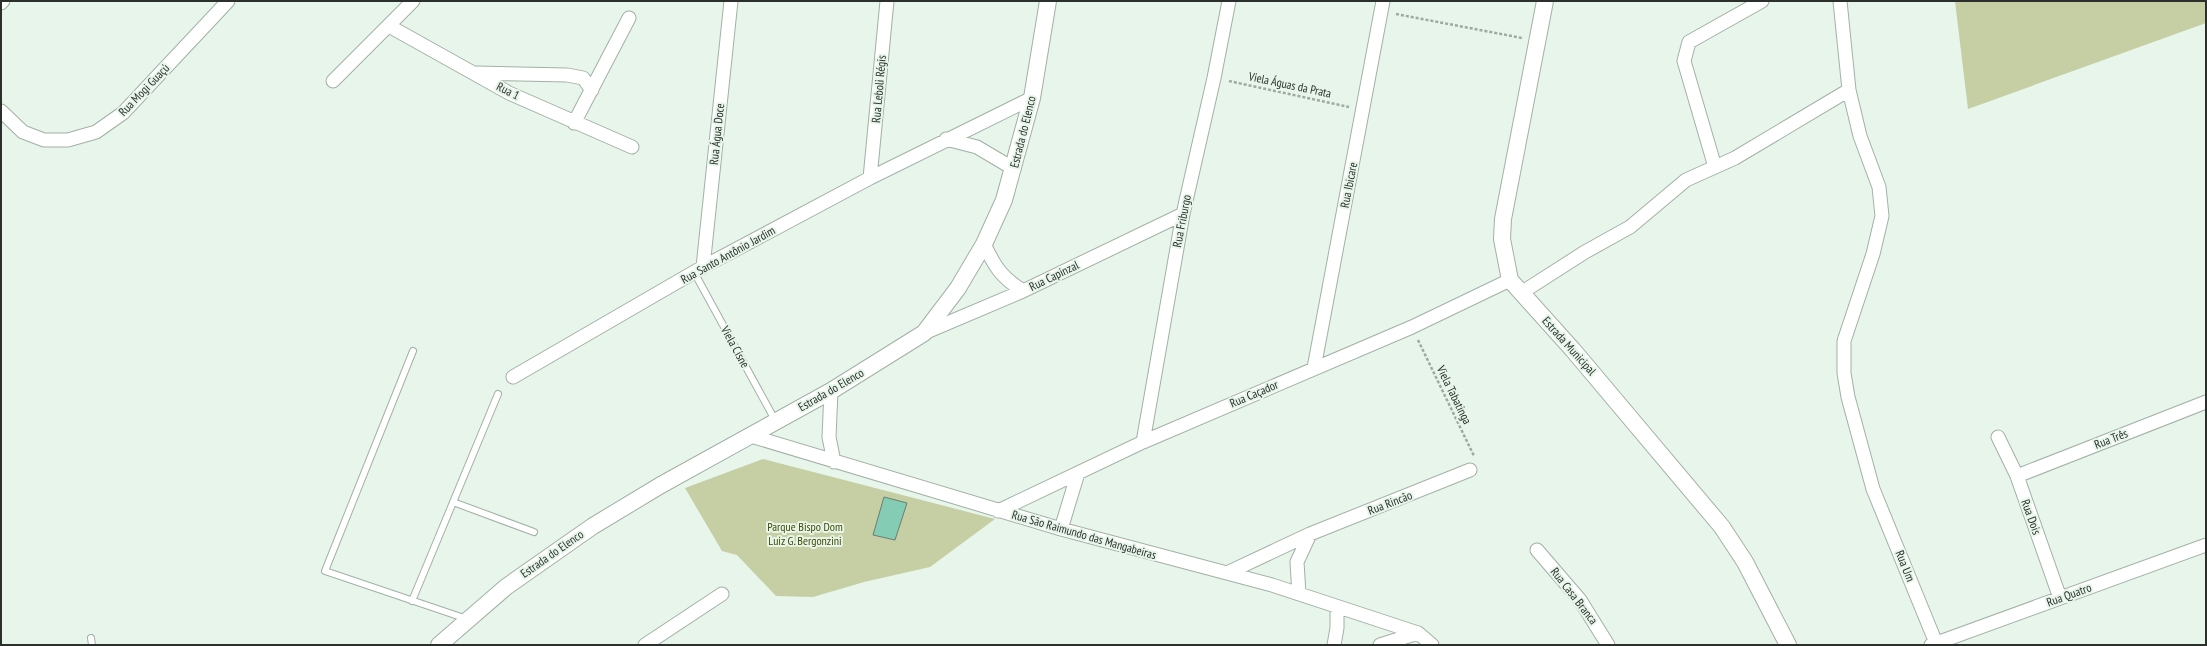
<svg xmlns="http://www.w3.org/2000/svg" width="2207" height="646" font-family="'PT Sans Narrow',sans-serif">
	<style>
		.green { fill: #c6cea4 }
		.building { fill: #84cdb4; stroke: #6c7b75 }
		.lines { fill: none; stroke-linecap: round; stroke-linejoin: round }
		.service-casing { stroke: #a3b0a6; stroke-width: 8 }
		.minor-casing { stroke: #a3b0a6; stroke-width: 15 }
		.tertiary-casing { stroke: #a3b0a6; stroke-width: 18 }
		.path { stroke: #9fa9a1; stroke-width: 2.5; stroke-dasharray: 3 2; stroke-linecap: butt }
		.service { stroke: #fff; stroke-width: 6 }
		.minor { stroke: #fff; stroke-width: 13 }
		.tertiary { stroke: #fff; stroke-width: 16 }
		.labels { text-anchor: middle; stroke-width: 4; stroke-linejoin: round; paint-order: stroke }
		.street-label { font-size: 12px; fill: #2b302c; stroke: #e7f5ea }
		.park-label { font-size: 12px; fill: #434b01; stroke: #e7f5ea }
	</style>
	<rect width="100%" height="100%" fill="#e7f5ea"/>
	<!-- green -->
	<path class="green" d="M1955,1H2206V23L1968,109Z
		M763,459L995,519L930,567L864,582L813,597L776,596L737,555L722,551L685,488Z"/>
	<!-- building -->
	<path class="building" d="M884,497L907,503L895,540L873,535Z"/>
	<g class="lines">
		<defs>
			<path id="service" d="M694,272L775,420
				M413,351L325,571L467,619
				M453,502L534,532
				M412,601L498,394
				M91,638L92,645"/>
			<path id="minor" d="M1840,1L1849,90L1860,136L1879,187L1882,216L1873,254L1844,341V373L1848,397L1873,489L1936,643
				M1,3L3,1
				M389,26L509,93L632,147
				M476,73L567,75L583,78L592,90
				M333,81L413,1
				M1,111L23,132L44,140H68L96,132L123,113L228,1
				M574,123L629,18
				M946,139L977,147L1014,169
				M1715,167L1684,61L1689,42L1762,1
				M870,178L887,1
				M984,244C995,267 1001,277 1023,291
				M703,267L731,1
				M1521,293L1585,252L1630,227L1686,180L1735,158L1849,90
				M924,333L1023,291L1183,214
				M1314,368L1383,1
				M513,377L703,267L870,178L1032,98
				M831,391L829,437L834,462
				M751,436L1061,529L1272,585L1418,633L1432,645
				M1998,437L2017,476L2060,598
				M1143,442L1183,214L1214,78L1229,1
				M2017,476L2206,402
				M998,511L1143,442L1412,327L1510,280
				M1061,529L1078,473
				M1537,550L1580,600L1608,645
				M1227,573L1310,534L1470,470
				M1299,594L1297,562L1310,534
				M645,645L722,594
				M1334,645L1337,628V607
				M1380,645L1418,633
				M1931,645L2206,545"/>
			<path id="tertiary" d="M1545,1L1503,219L1502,239L1510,280L1573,350L1722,527L1745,562L1788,645
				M439,645L506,587L593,526L661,485L831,391L924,333L958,288L984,244L1004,200L1032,98L1048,1"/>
		</defs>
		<!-- service casing -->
		<use href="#service" class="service-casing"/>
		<!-- minor casing -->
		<use href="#minor" class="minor-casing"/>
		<!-- tertiary casing -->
		<use href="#tertiary" class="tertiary-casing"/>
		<!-- path -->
		<path class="path" d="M1396,14L1522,38
			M1229,81L1349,107
			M1418,340L1474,456"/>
		<!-- service -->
		<use href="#service" class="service"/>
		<!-- minor -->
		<use href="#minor" class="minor"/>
		<!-- tertiary -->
		<use href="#tertiary" class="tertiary"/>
	</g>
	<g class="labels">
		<!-- street labels -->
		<g class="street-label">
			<text transform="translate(1290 85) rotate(12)" y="4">Viela Águas da Prata</text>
			<text transform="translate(879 89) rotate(-85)" y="4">Rua Leboli Régis</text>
			<text transform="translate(144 90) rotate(-46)" y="4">Rua Mogi Guaçú</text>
			<text transform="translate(508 91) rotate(27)" y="4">Rua 1</text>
			<text transform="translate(1023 132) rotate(-76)" y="4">Estrada do Elenco</text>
			<text transform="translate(717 134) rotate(-84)" y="4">Rua Água Doce</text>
			<text transform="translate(1349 185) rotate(-79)" y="4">Rua Ibicare</text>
			<text transform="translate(1182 221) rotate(-79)" y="4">Rua Friburgo</text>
			<text transform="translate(728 255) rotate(-29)" y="4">Rua Santo Antônio Jardim</text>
			<text transform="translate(1054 276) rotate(-26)" y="4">Rua Capinzal</text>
			<text transform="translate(1569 346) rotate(48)" y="4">Estrada Municipal</text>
			<text transform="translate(735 347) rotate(61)" y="4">Viela Cisne</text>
			<text transform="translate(831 390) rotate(-30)" y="4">Estrada do Elenco</text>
			<text transform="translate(1254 394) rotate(-23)" y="4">Rua Caçador</text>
			<text transform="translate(1454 395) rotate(64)" y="4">Viela Tabatinga</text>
			<text transform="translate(2111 439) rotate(-21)" y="4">Rua Três</text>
			<text transform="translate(1390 503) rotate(-21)" y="4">Rua Rincão</text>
			<text transform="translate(2031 517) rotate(70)" y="4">Rua Dois</text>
			<text transform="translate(1084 535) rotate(16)" y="4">Rua São Raimundo das Mangabeiras</text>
			<text transform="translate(552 554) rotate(-35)" y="4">Estrada do Elenco</text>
			<text transform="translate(1905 566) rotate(68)" y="4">Rua Um</text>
			<text transform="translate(2069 595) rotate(-20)" y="4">Rua Quatro</text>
			<text transform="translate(1574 596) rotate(52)" y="4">Rua Casa Branca</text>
		</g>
		<!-- park labels -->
		<g class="park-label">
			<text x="805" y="531">Parque Bispo Dom<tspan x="805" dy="14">Luiz G. Bergonzini</tspan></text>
		</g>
	</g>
	<!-- border -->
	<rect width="2207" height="646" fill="none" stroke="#2b302c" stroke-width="4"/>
</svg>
